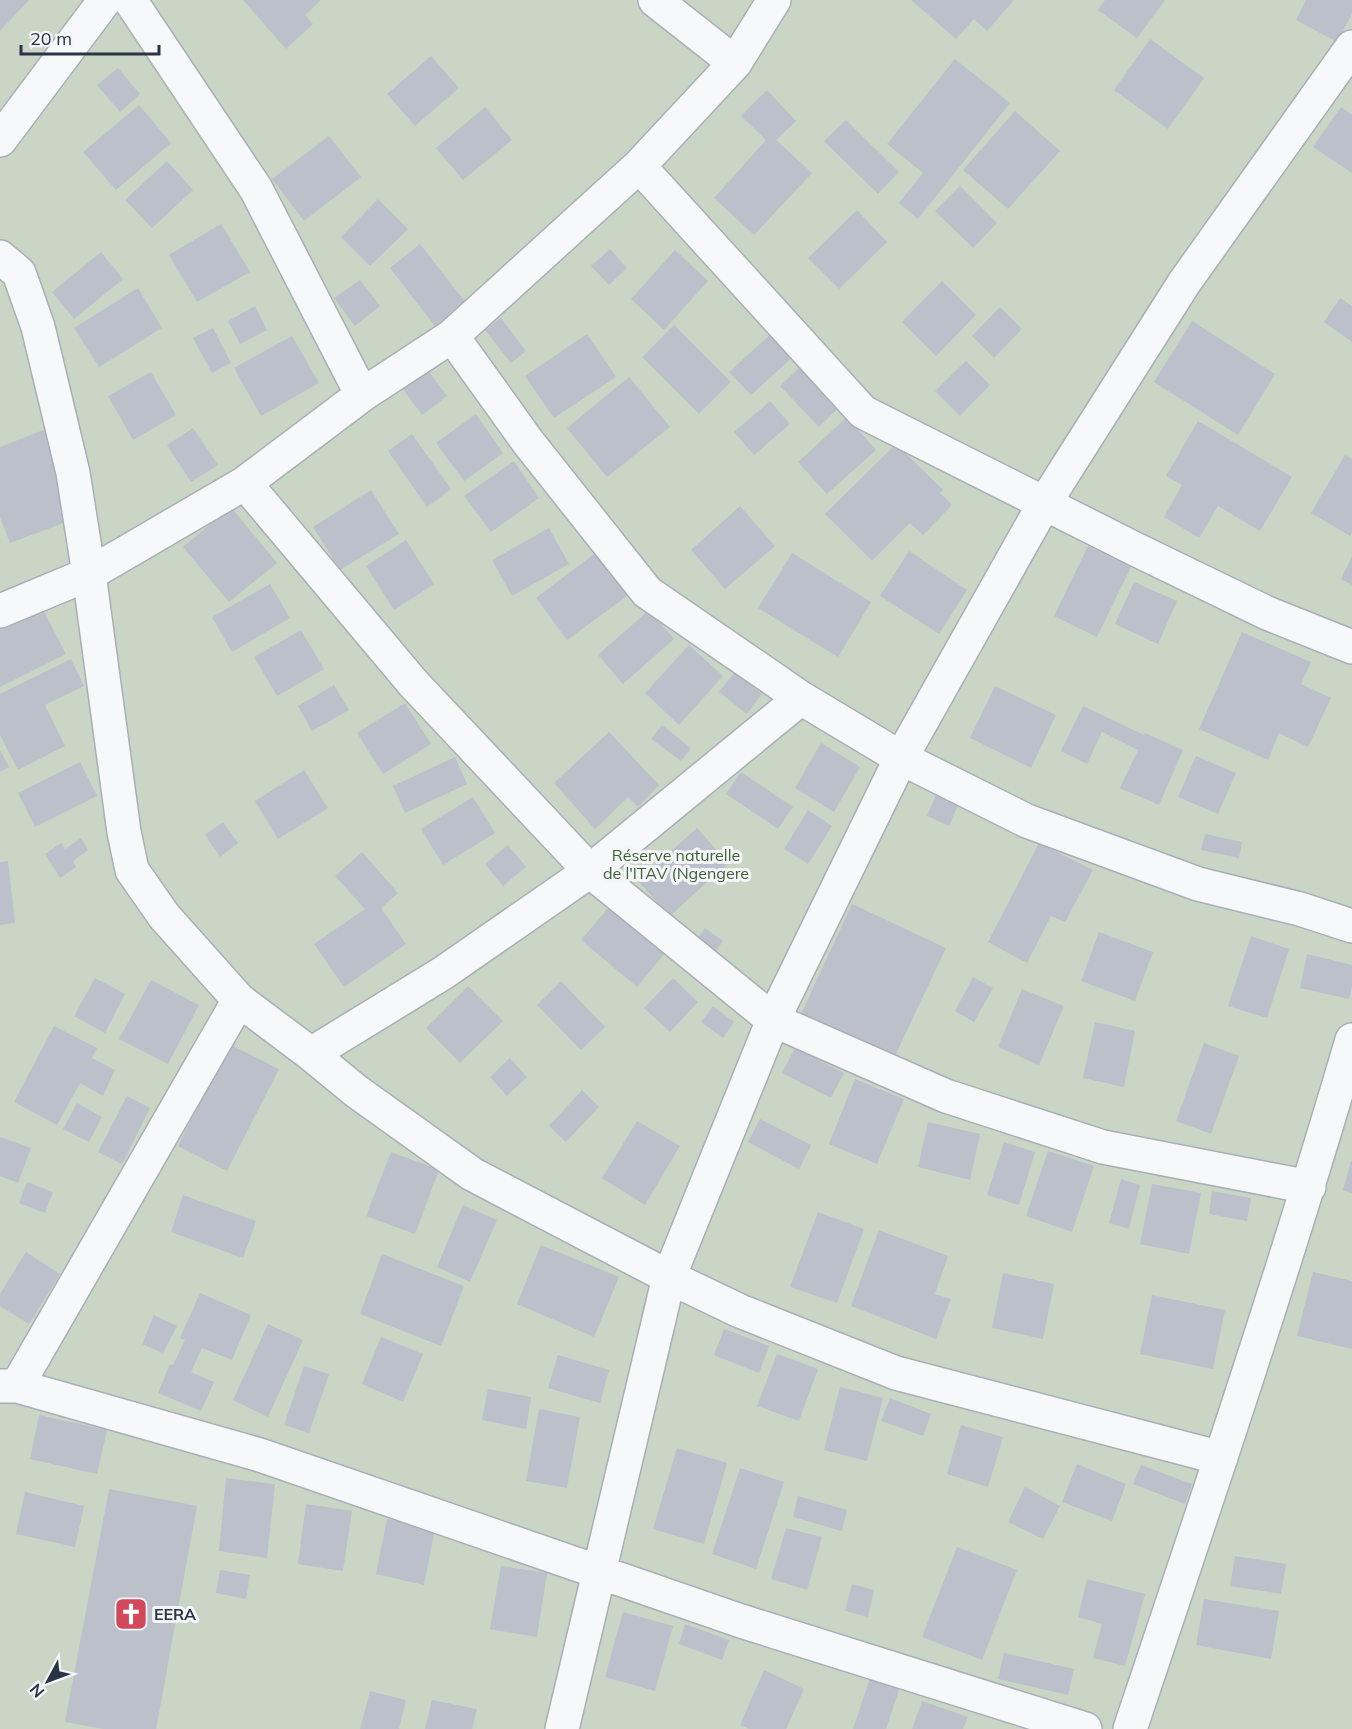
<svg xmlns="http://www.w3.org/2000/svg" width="1352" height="1729" font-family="Mulish,sans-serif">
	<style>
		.green { fill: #c9d6c5 }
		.building { fill: #bbc0ca }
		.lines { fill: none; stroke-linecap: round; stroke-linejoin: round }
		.minor-casing { stroke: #a9aeb7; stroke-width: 36 }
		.minor { stroke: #f7f8fa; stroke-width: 33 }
		.labels { text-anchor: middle; stroke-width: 6; stroke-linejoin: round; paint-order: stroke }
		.park-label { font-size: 16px; fill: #3f6138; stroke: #f4f6f9 }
		.poi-label { font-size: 16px; font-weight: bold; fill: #2b3445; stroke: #f4f6f9; text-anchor: start }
	</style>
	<rect width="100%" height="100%" fill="#e4e7ec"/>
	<!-- green -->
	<path class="green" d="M0,0H1352V1729H0Z"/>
	<!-- building -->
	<path class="building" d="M0,0H29L0,31Z
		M243,0H321L305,15L313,24L286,49Z
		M911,0H1014L987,31L974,19L956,39Z
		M1105,0H1165L1137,38L1098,10Z
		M1306,0H1352V14L1337,42L1296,20Z
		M1150,39L1204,78L1168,129L1114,90Z
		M431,56L459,88L415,126L387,94Z
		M955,59L1010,103L918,219L899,203L923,173L887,144Z
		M118,68L140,94L120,112L97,85Z
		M767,90L796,121L776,140L812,173L754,235L714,198L766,140L741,116Z
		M139,105L171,143L116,190L83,152Z
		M485,107L512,140L463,180L436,148Z
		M1341,107L1352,115V173L1313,147Z
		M1015,111L1060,151L1008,209L963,170Z
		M846,120L899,172L878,194L824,141Z
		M329,136L361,177L304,221L272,179Z
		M167,161L193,190L152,228L125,200Z
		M960,186L997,223L973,248L935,211Z
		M378,199L408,229L370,266L341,237Z
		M857,210L887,242L839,289L808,258Z
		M221,224L250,272L197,302L169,255Z
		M420,244L466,303L435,326L390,268Z
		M610,249L627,268L609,285L591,266Z
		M675,250L708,281L664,330L631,299Z
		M101,252L123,279L74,319L52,292Z
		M360,280L380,306L355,326L334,298Z
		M942,281L976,315L936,356L902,322Z
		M138,288L162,328L99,367L74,328Z
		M1340,298L1352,306V342L1324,322Z
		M255,306L267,330L240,344L228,321Z
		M1000,307L1022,329L994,358L972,336Z
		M501,318L526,351L511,363L485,330Z
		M1192,321L1275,374L1238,435L1154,382Z
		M674,325L731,382L699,414L642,357Z
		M213,328L231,363L212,373L193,338Z
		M772,333L794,356L751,395L729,372Z
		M587,334L616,377L554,418L525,376Z
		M292,336L319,383L261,416L234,368Z
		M966,361L990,385L960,416L935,391Z
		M803,364L841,405L819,427L780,386Z
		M427,369L447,396L422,415L402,388Z
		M151,372L176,415L133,440L108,396Z
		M629,377L670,427L607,477L567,428Z
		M770,401L790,424L754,455L734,432Z
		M476,414L503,453L464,481L436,443Z
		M847,417L876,450L827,494L798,462Z
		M1198,421L1292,477L1260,531L1218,506L1199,538L1164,517L1182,485L1166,476Z
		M193,428L218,465L191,482L167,445Z
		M46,429L80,517L10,543L0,517V447Z
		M412,434L451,489L427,507L388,451Z
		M896,444L943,490L940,493L952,505L923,535L910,523L872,561L825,514Z
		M1345,455L1352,459V533L1350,536L1311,513Z
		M514,461L539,498L491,532L464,496Z
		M371,490L399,534L340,570L313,527Z
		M740,506L775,546L725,589L691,550Z
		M231,507L277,563L229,602L183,547Z
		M549,528L569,564L512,596L492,560Z
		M406,540L434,584L394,610L366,566Z
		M1088,546L1131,567L1097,637L1054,616Z
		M598,551L630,594L567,640L536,598Z
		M909,551L967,590L939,634L880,596Z
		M792,553L871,602L838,657L758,608Z
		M1352,556V585L1341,579Z
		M1134,582L1177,601L1158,644L1115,624Z
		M270,584L290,618L232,652L212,617Z
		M38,600L66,654L0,687V619Z
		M649,610L674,639L623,684L598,655Z
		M301,630L324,669L277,696L254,657Z
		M1242,632L1311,662L1301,684L1331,698L1308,747L1279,733L1268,760L1199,729Z
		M689,645L723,676L679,725L645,693Z
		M71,659L84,686L45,705L65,746L18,770L0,735V694Z
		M734,673L762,694L747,714L719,692Z
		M334,685L349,710L312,731L298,706Z
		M995,686L1056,715L1031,768L970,738Z
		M405,703L431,744L383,774L357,733Z
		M1083,706L1144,735L1145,733L1183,750L1159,805L1120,788L1138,750L1102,732L1087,764L1061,751Z
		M662,725L691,748L681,761L651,739Z
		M609,732L659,785L638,807L628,797L595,829L554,783Z
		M821,743L860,767L834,812L795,788Z
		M0,750L9,767L0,772Z
		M1196,756L1236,773L1218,814L1178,797Z
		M455,757L467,784L405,813L393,786Z
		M80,762L97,796L35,827L18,793Z
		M304,770L328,808L278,839L255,801Z
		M741,772L793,807L778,829L726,794Z
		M936,795L958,805L949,826L927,816Z
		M473,797L495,833L443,865L421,829Z
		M808,810L832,826L808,864L784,849Z
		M223,822L238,843L220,857L205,835Z
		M697,828L728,863L670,916L638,881Z
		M1205,834L1242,842L1239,858L1201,850Z
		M81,838L88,850L73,861L76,867L60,878L45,854L61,843L65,849Z
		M1039,843L1093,870L1065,922L1051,916L1027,963L988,942Z
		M508,845L526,867L503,886L485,864Z
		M362,852L398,893L381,908L406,944L344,987L314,944L365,909L335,876Z
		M8,861L15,923L0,925V862Z
		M852,904L946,948L894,1058L801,1014Z
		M610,906L665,953L637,987L581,940Z
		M705,928L723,941L716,951L698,938Z
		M1099,932L1153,952L1135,1001L1081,981Z
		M1251,936L1289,949L1267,1018L1228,1006Z
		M1307,954L1352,965V986L1349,999L1300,988Z
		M973,977L993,988L974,1022L955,1011Z
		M95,978L125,994L105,1033L74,1016Z
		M673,978L698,1002L670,1032L644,1008Z
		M151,980L199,1005L168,1064L119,1039Z
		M561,981L605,1027L581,1050L537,1005Z
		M468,986L503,1021L460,1063L426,1028Z
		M1022,989L1064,1006L1039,1065L998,1047Z
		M713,1006L734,1022L723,1038L701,1022Z
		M1095,1022L1135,1031L1124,1087L1083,1078Z
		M54,1026L97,1048L92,1058L115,1070L103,1096L80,1083L57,1125L14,1102Z
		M1204,1043L1239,1056L1211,1134L1176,1121Z
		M229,1044L279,1069L227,1171L178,1146Z
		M795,1048L844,1073L831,1098L782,1073Z
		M510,1058L527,1077L507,1096L490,1077Z
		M855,1079L904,1099L877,1164L829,1144Z
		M582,1090L599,1107L566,1142L549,1126Z
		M127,1096L150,1108L122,1164L98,1152Z
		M77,1103L102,1117L89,1142L63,1129Z
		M760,1119L811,1145L799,1169L748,1142Z
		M637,1121L680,1146L645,1205L602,1178Z
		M928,1122L980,1134L970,1180L918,1167Z
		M0,1137L31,1148L18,1183L0,1176Z
		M1004,1142L1035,1152L1019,1205L987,1195Z
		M1048,1151L1094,1166L1072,1232L1026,1216Z
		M391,1152L439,1170L415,1234L366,1216Z
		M1351,1161H1352V1193L1343,1190Z
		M1121,1179L1140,1185L1129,1229L1109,1223Z
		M27,1182L53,1192L45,1213L19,1203Z
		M1152,1184L1201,1193L1189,1254L1140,1244Z
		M1212,1191L1251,1198L1247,1221L1209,1214Z
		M183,1195L256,1221L243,1258L171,1232Z
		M463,1205L497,1220L470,1282L437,1267Z
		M818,1212L864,1229L837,1303L790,1287Z
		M879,1230L948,1256L935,1294L951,1299L936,1339L851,1306Z
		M541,1245L619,1277L594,1337L517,1304Z
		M26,1252L60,1274L29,1324L0,1306V1294Z
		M382,1254L464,1286L441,1346L360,1314Z
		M1313,1272L1352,1281V1349L1297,1336Z
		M1003,1273L1054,1284L1043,1339L992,1328Z
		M200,1293L251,1315L232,1360L202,1348L191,1372L214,1382L201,1411L158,1393L170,1364L173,1365L185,1340L180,1338Z
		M1152,1295L1225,1310L1213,1369L1140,1354Z
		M154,1315L177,1326L163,1353L142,1344Z
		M268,1324L303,1340L268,1417L233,1400Z
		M724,1329L769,1346L759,1373L714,1355Z
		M381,1337L423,1354L403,1402L362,1384Z
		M777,1354L818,1369L799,1421L757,1406Z
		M558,1355L609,1370L600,1403L548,1388Z
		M304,1366L329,1374L309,1433L284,1425Z
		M840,1387L883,1398L867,1461L824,1450Z
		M488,1389L531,1397L526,1429L482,1420Z
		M890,1398L931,1414L923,1436L881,1421Z
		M539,1409L580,1417L567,1488L526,1481Z
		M39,1415L107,1430L97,1474L30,1459Z
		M961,1425L1003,1437L988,1487L947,1474Z
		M677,1448L727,1463L704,1544L653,1529Z
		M1077,1464L1126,1484L1112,1521L1062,1502Z
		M1141,1465L1192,1484L1185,1504L1133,1484Z
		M740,1468L784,1482L756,1569L712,1554Z
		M226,1478L275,1484L267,1558L219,1551Z
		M1025,1487L1060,1506L1043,1539L1008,1522Z
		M109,1489L197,1506L156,1729H104L65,1722Z
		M25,1492L84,1506L75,1547L16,1534Z
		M798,1496L847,1510L842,1531L793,1517Z
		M306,1504L352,1511L343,1571L298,1564Z
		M387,1519L435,1529L424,1585L376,1574Z
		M786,1528L822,1537L807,1590L771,1579Z
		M957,1547L1017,1570L982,1660L922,1637Z
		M1235,1556L1286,1564L1281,1594L1230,1586Z
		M501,1566L547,1573L537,1637L490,1629Z
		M220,1570L250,1575L246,1599L216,1593Z
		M1087,1579L1145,1594L1125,1666L1093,1658L1102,1624L1078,1617Z
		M852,1584L874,1590L868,1617L845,1611Z
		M1204,1599L1279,1611L1271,1659L1196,1645Z
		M623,1612L673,1626L655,1691L605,1677Z
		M685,1624L729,1640L722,1660L679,1644Z
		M1004,1653L1074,1669L1068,1695L998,1679Z
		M764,1670L804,1689L786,1729H749L740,1725Z
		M871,1675L901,1684L886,1729H853Z
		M370,1691L406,1700L399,1729H360Z
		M432,1700L477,1709L472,1729H425Z
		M922,1701L968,1717L963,1729H912Z"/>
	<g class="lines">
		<defs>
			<path id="minor" d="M130,0L256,189L362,395
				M655,0L735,63
				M0,140L105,0
				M639,166L863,412L1135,549L1267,613L1352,647
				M0,257L19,273L38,327L73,473L89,574L124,832L132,870L164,916L239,1000L311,1054L356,1091L472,1174L669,1277L740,1311L896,1373L1221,1458
				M452,336L528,442L647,592L801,698L901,758L1027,821L1198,884L1300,909L1352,926
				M245,483L413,683L590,871L773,1020L946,1096L1103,1147L1309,1187
				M0,611L89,574L245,483L362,395L452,336L639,166L735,63L774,0
				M311,1054L443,973L590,871L801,698
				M0,1386H17L260,1455L741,1621L1085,1729
				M17,1386L239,1000
				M562,1729L669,1277L773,1020L901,758L1044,504L1184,283L1352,47
				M1130,1729C1207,1500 1284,1272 1352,1040"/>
		</defs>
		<!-- minor casing -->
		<use href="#minor" class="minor-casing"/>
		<!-- minor -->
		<use href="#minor" class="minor"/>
	</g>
	<!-- icons -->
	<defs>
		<symbol id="church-square" viewBox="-11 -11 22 22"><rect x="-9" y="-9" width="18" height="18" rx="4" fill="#d1495b" stroke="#f4f6f9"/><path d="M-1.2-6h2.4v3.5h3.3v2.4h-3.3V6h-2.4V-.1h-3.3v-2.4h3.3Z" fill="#fff"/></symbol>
	</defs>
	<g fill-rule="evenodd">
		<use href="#church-square" x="112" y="1595" width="38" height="38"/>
	</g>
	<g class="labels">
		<!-- park labels -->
		<g class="park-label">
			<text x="676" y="861">Réserve naturelle<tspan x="676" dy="18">de l'ITAV (Ngengere</tspan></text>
		</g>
		<!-- poi labels -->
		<g class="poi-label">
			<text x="154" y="1620">EERA</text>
		</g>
	</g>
	<!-- north arrow -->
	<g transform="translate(48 1681) rotate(229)" stroke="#f4f6f9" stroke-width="4.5" paint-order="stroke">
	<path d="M0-4.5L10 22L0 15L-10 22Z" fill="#2b3445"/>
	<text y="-9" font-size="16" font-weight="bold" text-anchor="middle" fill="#2b3445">N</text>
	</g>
	<!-- scale -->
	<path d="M21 45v9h138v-9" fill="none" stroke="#2b3445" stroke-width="3"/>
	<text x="30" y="45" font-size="18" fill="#2b3445" stroke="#f4f6f9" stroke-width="4.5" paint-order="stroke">20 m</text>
</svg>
